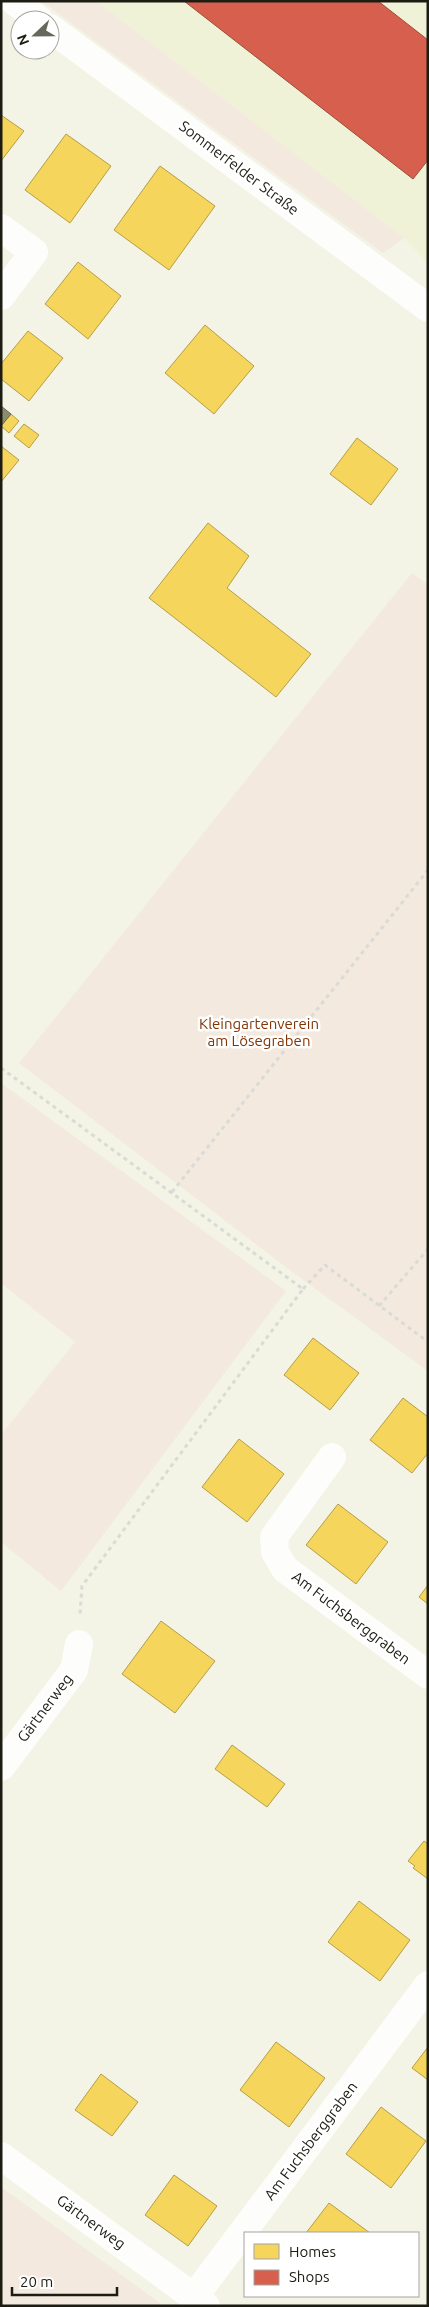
<svg xmlns="http://www.w3.org/2000/svg" width="429" height="2307" font-family="Ubuntu,sans-serif">
	<style>
		.built { fill: #f0f2d8 }
		.green { fill: #f3e9de }
		.homes { fill: #f6d55c; stroke: #b59e46 }
		.shops { fill: #d6604d; stroke: #9e4c3c }
		.industry { fill: #8c8c6e; stroke: #6a6a53 }
		.lines { fill: none; stroke-linecap: round; stroke-linejoin: round }
		.path { stroke: #dadad7; stroke-width: 3; stroke-dasharray: 4 4; stroke-linecap: butt }
		.minor { stroke: #fdfdfb; stroke-width: 28 }
		.labels { text-anchor: middle; stroke-width: 5; stroke-linejoin: round; paint-order: stroke }
		.street-label { font-size: 15px; fill: #1c1c13; stroke: #fff }
		.park-label { font-size: 15px; fill: #813505; stroke: #fff }
	</style>
	<rect width="100%" height="100%" fill="#f3f4e5"/>
	<!-- built -->
	<path class="built" d="M96,1H428V264L404,238Z"/>
	<!-- green -->
	<path class="green" d="M41,1H96L404,238L383,253Z
		M412,573L428,585V1371L291,1271L19,1063Z
		M1,1083L286,1291L61,1591L1,1542V1435L75,1342L1,1283Z
		M1,2187L164,2306H1Z"/>
	<!-- homes -->
	<path class="homes" d="M1,115L24,131L1,161Z
		M66,134L111,166L70,223L25,190Z
		M160,166L215,206L169,270L114,230Z
		M78,262L121,296L88,339L45,304Z
		M205,325L254,366L214,414L165,373Z
		M28,331L63,358L29,401L1,379V364Z
		M11,414L19,421L9,433L1,426Z
		M24,424L39,435L29,448L14,436Z
		M357,438L398,469L371,505L330,474Z
		M1,446L19,460L1,482Z
		M208,523L249,556L227,588L311,654L276,697L149,598Z
		M313,1338L359,1373L330,1410L284,1375Z
		M403,1398L428,1417V1453L412,1473L370,1440Z
		M239,1439L284,1474L247,1522L202,1487Z
		M338,1504L388,1542L356,1584L306,1545Z
		M428,1585V1604L419,1597Z
		M161,1621L215,1661L175,1713L122,1674Z
		M232,1745L285,1784L267,1807L215,1769Z
		M424,1841L428,1844V1879L413,1868L415,1866L408,1861Z
		M359,1901L410,1940L380,1981L328,1942Z
		M276,2042L325,2078L289,2127L240,2090Z
		M428,2047V2080L412,2068Z
		M101,2074L138,2102L112,2136L75,2110Z
		M381,2107L426,2141L391,2188L346,2154Z
		M174,2175L217,2206L188,2246L145,2215Z
		M329,2203L370,2233H306Z"/>
	<!-- shops -->
	<path class="shops" d="M184,1H378L428,40V160L413,179Z"/>
	<!-- industry -->
	<path class="industry" d="M1,406L11,414L1,426Z"/>
	<g class="lines">
		<!-- path -->
		<path class="path" d="M1,1068L303,1289L82,1586L80,1614
			M172,1192L428,870
			M303,1289L325,1265L428,1342
			M379,1306L428,1249"/>
		<!-- minor -->
		<path class="minor" d="M14,1L39,20
			M50,28L428,308
			M1,228L34,252L1,296
			M332,1457L274,1537L275,1552L285,1569L428,1675
			M1,1767L74,1670L79,1644
			M1,2156L206,2306
			M194,2297L428,1985"/>
	</g>
	<g class="labels">
		<!-- street labels -->
		<g class="street-label">
			<text transform="translate(239 168) rotate(37)" y="5">Sommerfelder Straße</text>
			<text transform="translate(351 1618) rotate(37)" y="5">Am Fuchsberggraben</text>
			<text transform="translate(45 1708) rotate(-53)" y="5">Gärtnerweg</text>
			<text transform="translate(311 2141) rotate(-53)" y="5">Am Fuchsberggraben</text>
			<text transform="translate(91 2222) rotate(36)" y="5">Gärtnerweg</text>
		</g>
		<!-- park labels -->
		<g class="park-label">
			<text x="259" y="1029">Kleingartenverein<tspan x="259" dy="17">am Lösegraben</tspan></text>
		</g>
	</g>
	<!-- border -->
	<rect width="429" height="2307" fill="none" stroke="#1c1c13" stroke-width="5"/>
	<!-- legend -->
	<rect x="244" y="2232" width="175" height="65" fill="#ffffff" stroke="#a4a4a1"/>
	<rect x="254" y="2244" width="25" height="15" fill="#f6d55c" stroke="#a4a4a1"/>
	<text x="289" y="2257" font-size="15" fill="#1c1c13">Homes</text>
	<rect x="254" y="2270" width="25" height="15" fill="#d6604d" stroke="#a4a4a1"/>
	<text x="289" y="2282" font-size="15" fill="#1c1c13">Shops</text>
	<!-- north arrow -->
	<g transform="translate(35 35) rotate(248)"><circle r="24" fill="#ffffff" stroke="#a4a4a1"/>
	<path d="M0-4L9 19L0 12L-9 19Z" fill="#67685c"/>
	<text y="-8" font-size="14" font-weight="bold" text-anchor="middle" fill="#1c1c13">N</text>
	</g>
	<!-- scale -->
	<path d="M12 2287v8h105v-8" fill="none" stroke="#1c1c13" stroke-width="2.5"/>
	<text x="20" y="2287" font-size="15" fill="#1c1c13" stroke="#ffffff" stroke-width="4" paint-order="stroke">20 m</text>
</svg>
